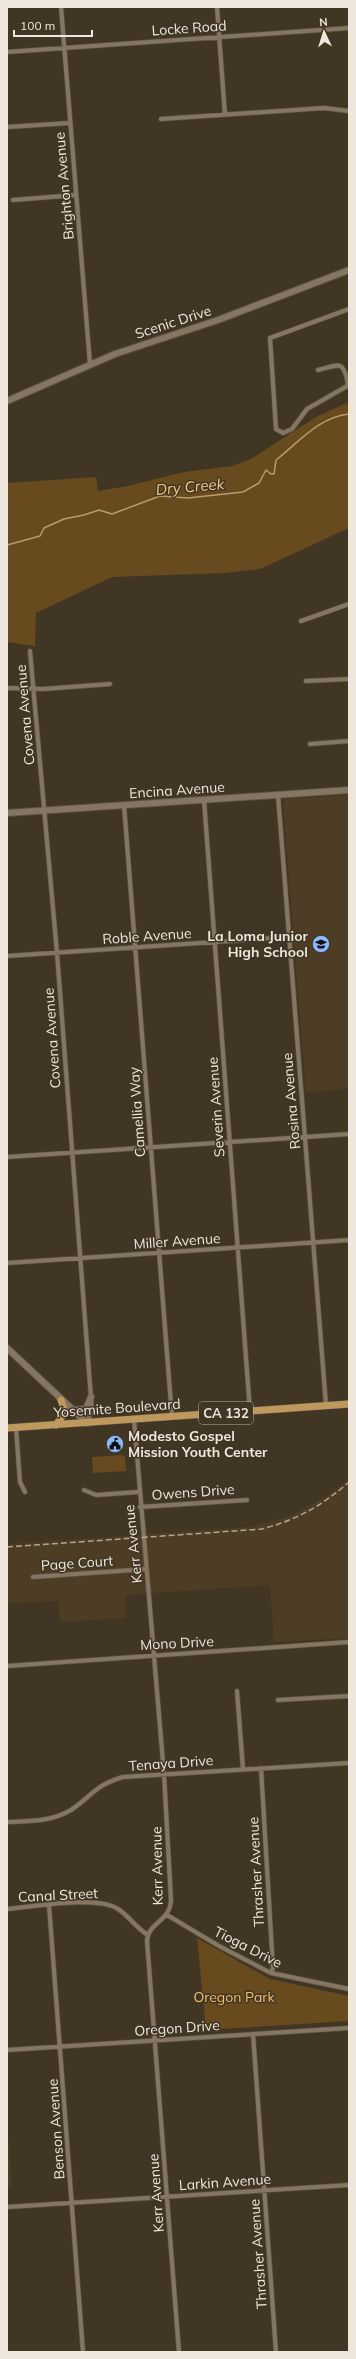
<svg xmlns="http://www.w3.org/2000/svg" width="356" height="2359" font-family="Mulish,sans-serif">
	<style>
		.built { fill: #4d3d25 }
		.green { fill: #674b1f }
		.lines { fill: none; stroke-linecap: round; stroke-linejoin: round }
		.stream { stroke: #b99b6e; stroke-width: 1.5 }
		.street-casing { stroke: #5c5242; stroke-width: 5.5 }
		.secondary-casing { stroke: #5c5242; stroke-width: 8 }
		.primary-casing { stroke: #5c5242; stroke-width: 8 }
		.street { stroke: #847663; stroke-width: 4 }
		.secondary { stroke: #847663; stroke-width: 6 }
		.primary { stroke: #bf985d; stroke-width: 7 }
		.rail { stroke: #afa698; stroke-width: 1.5; stroke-dasharray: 6 3; stroke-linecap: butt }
		.labels { text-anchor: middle; stroke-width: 3; stroke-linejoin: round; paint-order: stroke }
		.shield { fill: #413524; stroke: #bbb2a5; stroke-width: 1 }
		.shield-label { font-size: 13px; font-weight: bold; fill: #efe7dc }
		.street-label { font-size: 14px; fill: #efe7dc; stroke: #413524 }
		.poi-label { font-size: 14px; font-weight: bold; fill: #efe7dc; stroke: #413524; text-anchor: end }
		.park-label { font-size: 14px; fill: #f6bf69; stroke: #413524 }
		.water-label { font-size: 15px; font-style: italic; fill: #f7ca88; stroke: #413524 }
	</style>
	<rect width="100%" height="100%" fill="#413524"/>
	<!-- built -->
	<path class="built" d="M349,795V1089L306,1092L283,804L286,799Z
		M349,1478V1638L274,1642L270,1585L125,1595L126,1618L60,1622L58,1601L7,1603V1544L249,1527L288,1517L330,1494Z
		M7,2120L12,2187L7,2188Z"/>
	<!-- green -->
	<path class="green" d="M349,402V528L260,569L224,573L112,577L36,613L35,646L7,642V483L96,477L98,491L128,486L184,472L232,466L251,459L316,417Z
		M121,1455L125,1457L126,1471L93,1473L92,1457Z
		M197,1938L270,1979L349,1996V2021L206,2030Z"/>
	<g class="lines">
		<!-- stream -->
		<path class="stream" d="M7,545L40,536L44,528L64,519L84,515L99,510L112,514L160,496L188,498L243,492L259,483L266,470L271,474H274L276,460C299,442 319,417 349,414"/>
		<defs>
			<path id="street" d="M61,7L90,364
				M217,7L225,115
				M7,52L349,28
				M161,119L324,108L349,111
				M7,127L70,123
				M13,200L76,195
				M349,309L270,338L276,429L283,433L292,429L307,409L349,385
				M318,370C340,364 344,360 348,385
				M301,621L349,604
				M30,651L57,953L92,1411L87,1422
				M306,681L349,679
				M7,688L43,689L110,684
				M310,744L349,741
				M278,795L326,1405
				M204,800L250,1411
				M124,805L172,1417
				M7,956L289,937
				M7,1157L349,1134
				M7,1263L349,1240
				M134,1419L164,1774L171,1900C170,1922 148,1922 147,1941L179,2352
				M16,1428L20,1482L25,1492
				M84,1490L96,1495L138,1492
				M140,1507L247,1500
				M33,1577L147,1569
				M7,1666L349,1642
				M237,1691L243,1769
				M278,1700L349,1696
				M261,1768L273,1968L271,1973
				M7,1822C29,1821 51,1822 71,1810C92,1796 95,1785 123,1777L349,1763
				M49,1905L83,2352
				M7,1909C33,1907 97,1895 118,1909C129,1916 136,1928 148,1935
				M167,1915L219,1946L271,1973L349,1989
				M253,2034L276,2352
				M7,2050L349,2028
				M7,2207L349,2185"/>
			<path id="secondary" d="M7,401L115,354L218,320L349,270
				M7,813L349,790
				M7,1348L87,1423
				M74,1410L86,1409L91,1397"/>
			<path id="primary" d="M56,1425L65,1412L61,1400
				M7,1428L349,1404"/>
		</defs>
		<!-- street casing -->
		<use href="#street" class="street-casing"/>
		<!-- secondary casing -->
		<use href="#secondary" class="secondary-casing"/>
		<!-- primary casing -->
		<use href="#primary" class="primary-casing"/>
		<!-- street -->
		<use href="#street" class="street"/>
		<!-- secondary -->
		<use href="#secondary" class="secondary"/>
		<!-- primary -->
		<use href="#primary" class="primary"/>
		<!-- rail -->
		<path class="rail" d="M7,1547L262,1529C297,1520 323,1505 349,1482"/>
	</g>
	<!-- icons -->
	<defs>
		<symbol id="school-disc" viewBox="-11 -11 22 22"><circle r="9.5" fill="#8abafc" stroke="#413524"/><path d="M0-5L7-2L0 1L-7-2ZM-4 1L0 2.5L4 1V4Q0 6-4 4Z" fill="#111"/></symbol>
		<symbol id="civic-disc" viewBox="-11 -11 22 22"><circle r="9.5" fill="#8abafc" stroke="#413524"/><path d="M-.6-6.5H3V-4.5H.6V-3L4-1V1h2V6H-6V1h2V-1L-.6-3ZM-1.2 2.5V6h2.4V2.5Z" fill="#111"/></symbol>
	</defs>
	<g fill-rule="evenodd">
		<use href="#school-disc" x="311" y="934" width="20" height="20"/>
		<use href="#civic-disc" x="105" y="1434" width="20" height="20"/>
	</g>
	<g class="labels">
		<!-- shield labels -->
		<rect class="shield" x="199" y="1402" width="54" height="22" rx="3"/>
		<g class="shield-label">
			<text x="226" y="1418">CA 132</text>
		</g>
		<!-- street labels -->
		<g class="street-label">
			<text transform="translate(189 28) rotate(-4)" y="5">Locke Road</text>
			<text transform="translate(64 186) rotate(-95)" y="5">Brighton Avenue</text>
			<text transform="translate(173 322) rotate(-18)" y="5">Scenic Drive</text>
			<text transform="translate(25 715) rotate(-95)" y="5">Covena Avenue</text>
			<text transform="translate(177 790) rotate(-4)" y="5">Encina Avenue</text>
			<text transform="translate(147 936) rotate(-4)" y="5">Roble Avenue</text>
			<text transform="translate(52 1038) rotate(-94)" y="5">Covena Avenue</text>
			<text transform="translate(291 1101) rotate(-95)" y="5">Rosina Avenue</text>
			<text transform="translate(216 1107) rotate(-94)" y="5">Severin Avenue</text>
			<text transform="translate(137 1112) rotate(-94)" y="5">Camellia Way</text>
			<text transform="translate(177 1241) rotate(-4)" y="5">Miller Avenue</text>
			<text transform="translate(117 1408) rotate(-4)" y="5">Yosemite Boulevard</text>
			<text transform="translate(193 1492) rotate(-4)" y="5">Owens Drive</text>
			<text transform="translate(133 1544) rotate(-96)" y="5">Kerr Avenue</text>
			<text transform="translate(77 1563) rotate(-4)" y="5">Page Court</text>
			<text transform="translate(177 1643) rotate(-3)" y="5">Mono Drive</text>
			<text transform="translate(171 1763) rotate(-4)" y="5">Tenaya Drive</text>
			<text transform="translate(157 1866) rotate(-91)" y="5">Kerr Avenue</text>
			<text transform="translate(256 1872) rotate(-93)" y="5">Thrasher Avenue</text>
			<text transform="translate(58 1895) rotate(-3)" y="5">Canal Street</text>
			<text transform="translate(248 1947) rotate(27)" y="5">Tioga Drive</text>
			<text transform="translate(177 2028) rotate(-4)" y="5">Oregon Drive</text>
			<text transform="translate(56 2129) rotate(-94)" y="5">Benson Avenue</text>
			<text transform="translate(225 2182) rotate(-4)" y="5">Larkin Avenue</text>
			<text transform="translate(156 2193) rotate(-94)" y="5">Kerr Avenue</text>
			<text transform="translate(258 2254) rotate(-94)" y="5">Thrasher Avenue</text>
		</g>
		<!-- poi labels -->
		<g class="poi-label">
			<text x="308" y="941">La Loma Junior<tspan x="308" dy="16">High School</tspan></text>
			<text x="128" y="1441" text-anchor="start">Modesto Gospel<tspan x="128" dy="16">Mission Youth Center</tspan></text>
		</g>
		<!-- park labels -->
		<g class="park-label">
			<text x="234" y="2002">Oregon Park</text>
		</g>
		<!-- water labels -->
		<g class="water-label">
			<text transform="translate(190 487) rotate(-5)" y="5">Dry Creek</text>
		</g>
	</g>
	<!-- border -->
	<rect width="356" height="2359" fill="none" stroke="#efe7dc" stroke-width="16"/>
	<!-- north arrow -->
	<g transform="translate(324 32) rotate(356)" stroke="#413524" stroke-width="3" paint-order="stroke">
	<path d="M0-3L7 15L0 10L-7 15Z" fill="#efe7dc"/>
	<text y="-6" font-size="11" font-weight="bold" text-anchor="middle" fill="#efe7dc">N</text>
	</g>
	<!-- scale -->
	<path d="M14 30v6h78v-6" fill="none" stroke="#efe7dc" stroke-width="2"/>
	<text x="20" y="30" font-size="12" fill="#efe7dc" stroke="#413524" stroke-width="3" paint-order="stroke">100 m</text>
</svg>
